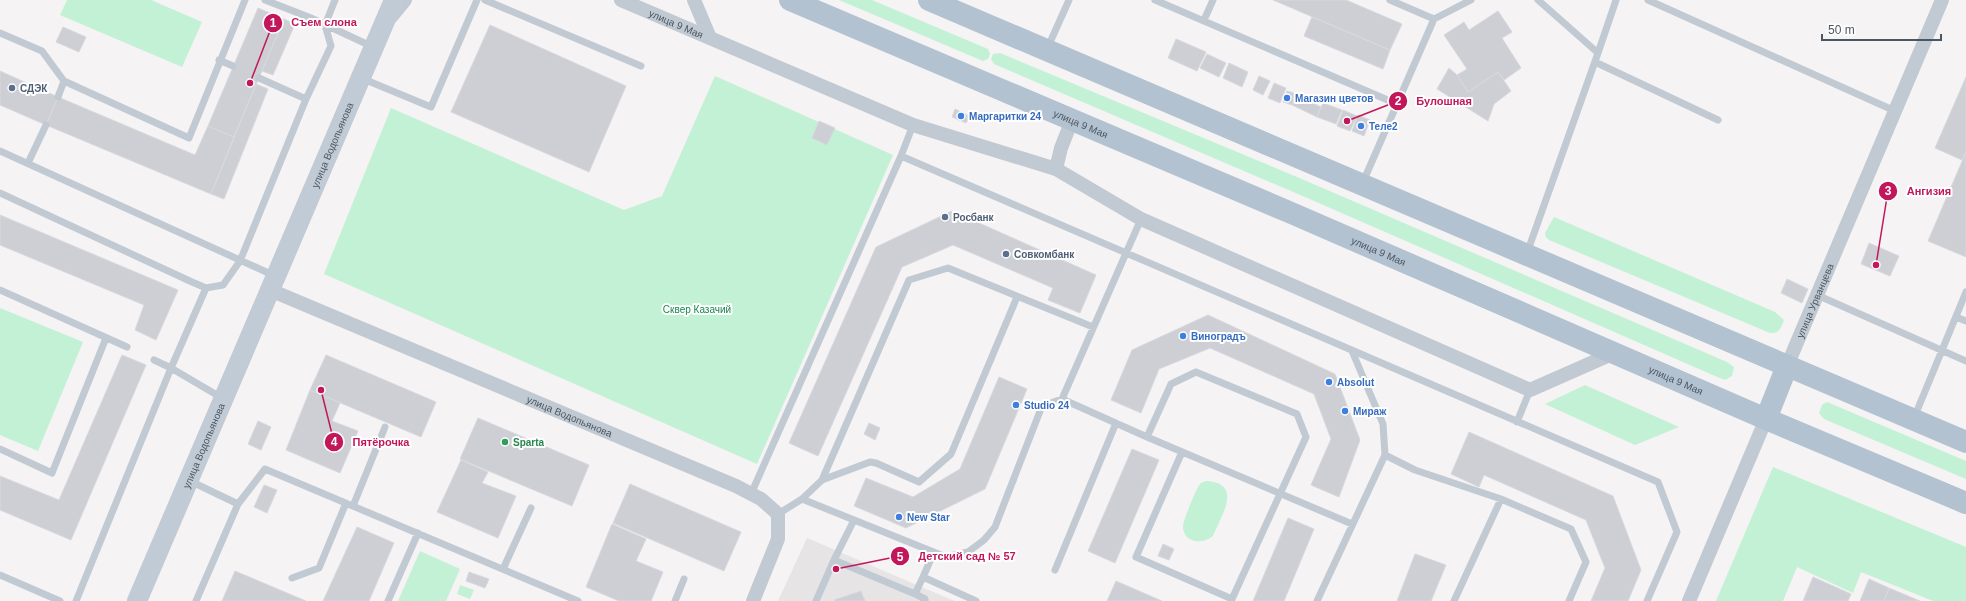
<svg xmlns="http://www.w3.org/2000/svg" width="1966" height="601" font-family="Helvetica,sans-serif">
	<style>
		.education { fill: #e6e4e5 }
		.green { fill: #c3f1d5 }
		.building { fill: #cdcfd5; stroke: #d7d9de }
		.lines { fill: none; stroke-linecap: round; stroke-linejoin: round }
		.lane { stroke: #c1cad2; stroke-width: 7 }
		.street { stroke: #c1cad2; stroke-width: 14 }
		.secondary { stroke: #c1cbd6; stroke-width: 20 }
		.primary { stroke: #b3c2d1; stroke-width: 22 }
		.service-dot { fill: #5c6f8a; stroke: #fff; stroke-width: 1.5 }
		.shop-dot { fill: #3f7fe0; stroke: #fff; stroke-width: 1.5 }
		.leisure-dot { fill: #2e9e5b; stroke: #fff; stroke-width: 1.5 }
		.labels { text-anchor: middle; stroke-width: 4; stroke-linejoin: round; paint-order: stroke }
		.street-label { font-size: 10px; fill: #4a5661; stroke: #fff }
		.service-label { font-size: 10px; font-weight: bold; fill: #4e5e75; stroke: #fff; text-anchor: start }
		.shop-label { font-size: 10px; font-weight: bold; fill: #366cbe; stroke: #fff; text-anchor: start }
		.park-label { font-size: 10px; fill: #17864f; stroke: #fff }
		.leisure-label { font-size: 10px; font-weight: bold; fill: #27864d; stroke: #fff; text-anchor: start }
		.leader { fill: none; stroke: #c2185b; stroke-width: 1.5 }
		.callout-dot { fill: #c2185b; stroke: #fff; stroke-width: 1.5 }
		.mark-label { font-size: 12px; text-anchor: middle; font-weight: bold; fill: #fff }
		.callout-label { font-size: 11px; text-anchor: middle; font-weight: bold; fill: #c2185b; stroke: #fff; stroke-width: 4; stroke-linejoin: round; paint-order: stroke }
	</style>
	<rect width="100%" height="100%" fill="#f5f3f3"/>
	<!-- education -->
	<path class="education" d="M807,538L919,586L955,601H778Z"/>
	<!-- green -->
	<path class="green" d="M67,0H151L202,22L182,67L60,15Z
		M839,0H872L988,49L990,54L988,59L983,61Z
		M1000,53L1297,177L1727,362L1734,367L1732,376L1725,380L1715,376L1305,197L994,64L991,59L993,54Z
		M715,76L893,155L757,464L324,274L391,108L624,210L662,196Z
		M1554,217L1775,312L1784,320C1781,328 1779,334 1770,333L1549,240L1546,237L1545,233Z
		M0,308L83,342L38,451L0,435Z
		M1585,385L1679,427L1635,445L1545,404Z
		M1827,402L1966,461V479L1824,419L1819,413L1822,405Z
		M1773,467L1966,547V601H1933L1861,572L1853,593L1797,567L1783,601H1716Z
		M1206,481C1244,483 1221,516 1213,536C1202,545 1183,543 1183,526C1183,521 1197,486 1201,483C1201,483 1206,481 1206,481Z
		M420,551L460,569L446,601H398Z
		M460,585L474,590L470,599L457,594Z"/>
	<!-- building -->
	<path class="building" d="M1273,0H1346L1402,24L1390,50Z
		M258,8L284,19L234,137L208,126Z
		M1498,11L1512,32L1502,38L1521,68L1504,80L1498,72L1468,92L1457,75L1467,69L1444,35L1464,22L1469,30Z
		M1312,17L1390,50L1383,69L1304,36Z
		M284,19L295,24L273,75L262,71Z
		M490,25L626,86L589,172L451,112Z
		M63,27L86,37L79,52L56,42Z
		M1176,39L1206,52L1197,71L1168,58Z
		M1207,54L1226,63L1219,77L1200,68Z
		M1229,63L1248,72L1242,87L1223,78Z
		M1449,68L1457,75L1468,92L1498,72L1511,91L1494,104L1488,121L1437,89Z
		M0,71L58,97L46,125L0,105Z
		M1259,76L1270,81L1263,95L1253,90Z
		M1966,77V152L1962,160L1935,148Z
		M1274,83L1286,88L1280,103L1268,98Z
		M256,84L268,89L224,199L211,194Z
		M1287,91L1297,94L1292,105L1283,102Z
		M1297,96L1321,107L1317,117L1292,105Z
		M58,97L195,155L208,126L234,137L211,194L46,125Z
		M1323,103L1342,110L1336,124L1317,117Z
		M955,109L970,116L966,123L952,117Z
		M1343,110L1357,116L1350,131L1337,126Z
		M1358,115L1370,120L1364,136L1352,131Z
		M819,121L835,128L827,145L812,138Z
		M1966,152V257L1928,241Z
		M952,211L1096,275L1080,313L1048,300L1053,288L953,245L902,267L818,456L789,443L876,247Z
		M0,215L178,290L156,340L135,330L144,305L0,245Z
		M1869,243L1899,256L1890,276L1861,264Z
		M1787,279L1808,289L1802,303L1781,293Z
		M1208,315L1335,374L1360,440L1339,497L1311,485L1331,439L1314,394L1210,348L1159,369L1141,413L1111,400L1132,350Z
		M122,355L146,365L71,540L0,510V476L59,500Z
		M326,355L436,402L421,437L310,390Z
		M999,377L1027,389L985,489L906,528L854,506L866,478L913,497L960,469Z
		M310,390L340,403L332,421L358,431L340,473L286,450Z
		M478,418L589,465L572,506L460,459Z
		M258,421L271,427L261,450L248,444Z
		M869,423L880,428L875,440L864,434Z
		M1469,432L1613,496L1641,570L1628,601H1591L1605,568L1586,520L1484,475L1479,487L1451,474Z
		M1132,449L1159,460L1115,563L1088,551Z
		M461,460L488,472L482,483L516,496L498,538L437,512Z
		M630,484L741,532L724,571L613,523Z
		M264,485L277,490L267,513L254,507Z
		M1288,518L1314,529L1284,601H1253Z
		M612,524L646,539L636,561L663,572L651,601H619L586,587Z
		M357,527L394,543L369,601H323Z
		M1163,544L1174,549L1169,560L1158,556Z
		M1415,554L1446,565L1431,601H1397Z
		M235,571L306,601H222Z
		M469,572L489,579L485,588L466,581Z
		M1813,577L1851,594L1848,601H1803Z
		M1869,579L1889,588L1884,601H1860Z
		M1116,581L1162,601H1107Z
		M1889,588L1920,601H1884Z
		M861,591L865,601H835L834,600Z"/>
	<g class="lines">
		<!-- lane -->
		<path class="lane" d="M265,0L311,18L373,47
			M485,0L641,66
			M1155,0L1397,104
			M1390,0L1434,19
			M1648,0L1895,111
			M1204,20L1213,0
			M0,33L42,51L64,81L189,138L245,0
			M1047,49L1069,0
			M1598,53L1616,0
			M219,60L233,66
			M1595,62L1718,120
			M259,78L306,99
			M361,78L431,107L477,0
			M58,97L64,81
			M0,151L275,276
			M901,156L1658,482L1677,532L1647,601
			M28,163L46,125
			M1363,182L1434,19L1471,0
			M0,193L192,282L206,288L223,285L240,261L306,99L331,46L325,25L335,0
			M1527,253L1598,53L1538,0
			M0,290L127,347
			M1817,295L1966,361
			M1956,317L1966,321
			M154,360L171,368L222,398
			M1062,399L1141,219
			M1914,418L1966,292
			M1517,422L1530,390
			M1147,437L1171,384L1196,372L1297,414L1306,437L1232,599L1136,557L1182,452
			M0,449L52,473L106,338
			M1385,455L1415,470L1501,499L1571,529L1586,562L1569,601
			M822,480L909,280L948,268L1093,327
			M190,481L238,504
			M751,494L901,156L913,125
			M802,499L946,557L968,552L984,540L995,527L1042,406L1062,399L1147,437L1352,524
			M353,506L385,427
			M778,514L802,499L822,480L870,462L876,463L919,482L951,454L1017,297
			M934,552L923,577L976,601
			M834,560L854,520
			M503,569L531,508
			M1055,570L1116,423
			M0,575L60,601
			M292,578L319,568L346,503
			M915,594L923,577
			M76,601L171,368L206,288
			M196,601L238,504L265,469L578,601
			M388,601L418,533
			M675,601L684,579
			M816,601L834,560L915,594L925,599V601
			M1317,601L1385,455L1383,424L1352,351
			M1454,601L1501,499"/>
		<!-- street -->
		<g class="street">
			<path id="s1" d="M621,0L913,125L1056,169L1141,219L1530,390L1614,353"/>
			<path d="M694,0L710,38"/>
			<path d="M391,17L405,0"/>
			<path d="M1056,169L1061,148L1072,120"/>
			<path id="s2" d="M270,290L736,486L761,499L778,514V539L753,601"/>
			<path id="s3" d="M1787,366L1942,0"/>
			<path d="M1689,601L1766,419"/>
		</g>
		<!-- secondary -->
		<path class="secondary" id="s4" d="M137,601L394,0"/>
		<!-- primary -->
		<g class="primary">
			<path id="s5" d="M790,0L1289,212L1766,419L1966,503"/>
			<path d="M929,0L1966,442"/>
			<path d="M1766,419L1787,366"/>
		</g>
	</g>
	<!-- markers -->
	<g class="service-dot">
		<circle cx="12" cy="88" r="4"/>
		<circle cx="945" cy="217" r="4"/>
		<circle cx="1006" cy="254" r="4"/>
	</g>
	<g class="shop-dot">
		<circle cx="1287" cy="98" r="4"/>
		<circle cx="961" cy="116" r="4"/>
		<circle cx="1361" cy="126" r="4"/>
		<circle cx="1183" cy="336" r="4"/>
		<circle cx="1329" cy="382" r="4"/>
		<circle cx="1016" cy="405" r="4"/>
		<circle cx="1345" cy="411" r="4"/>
		<circle cx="899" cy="517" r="4"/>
	</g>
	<circle class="leisure-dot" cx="505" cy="442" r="4"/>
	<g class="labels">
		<!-- street labels -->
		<g class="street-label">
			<text dy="4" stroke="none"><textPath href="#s1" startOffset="60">улица 9 Мая</textPath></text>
			<text dy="4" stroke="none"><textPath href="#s5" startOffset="316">улица 9 Мая</textPath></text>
			<text dy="4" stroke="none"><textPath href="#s4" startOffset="496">улица Водопьянова</textPath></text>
			<text dy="4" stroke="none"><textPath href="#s5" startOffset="640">улица 9 Мая</textPath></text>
			<text dy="4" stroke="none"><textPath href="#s3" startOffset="71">улица Урванцева</textPath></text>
			<text dy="4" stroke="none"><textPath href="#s5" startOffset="964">улица 9 Мая</textPath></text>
			<text dy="4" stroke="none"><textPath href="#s2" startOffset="325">улица Водопьянова</textPath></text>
			<text dy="4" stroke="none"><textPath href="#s4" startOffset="169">улица Водопьянова</textPath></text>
		</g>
		<!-- service labels -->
		<g class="service-label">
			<text x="20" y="92">СДЭК</text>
			<text x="953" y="221">Росбанк</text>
			<text x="1014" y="258">Совкомбанк</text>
		</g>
		<!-- shop labels -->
		<g class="shop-label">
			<text x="1295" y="102">Магазин цветов</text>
			<text x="969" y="120">Маргаритки 24</text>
			<text x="1369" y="130">Теле2</text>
			<text x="1191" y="340">Виноградъ</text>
			<text x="1337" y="386">Absolut</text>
			<text x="1024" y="409">Studio 24</text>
			<text x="1353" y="415">Мираж</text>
			<text x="907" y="521">New Star</text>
		</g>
		<!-- park labels -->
		<g class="park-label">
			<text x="697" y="313">Сквер Казачий</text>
		</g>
		<!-- leisure labels -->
		<g class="leisure-label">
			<text x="513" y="446">Sparta</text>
		</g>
	</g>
	<!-- callouts -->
	<path class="leader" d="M250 83L273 23M1347 121L1398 101M1876 265L1888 191M321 390L334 442M836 569L900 556"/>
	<g class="callout-dot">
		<circle cx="250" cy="83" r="4"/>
		<circle cx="1347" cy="121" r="4"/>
		<circle cx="1876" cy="265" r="4"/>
		<circle cx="321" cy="390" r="4"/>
		<circle cx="836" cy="569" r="4"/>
		<circle cx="273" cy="23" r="10"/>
		<circle cx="1398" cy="101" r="10"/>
		<circle cx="1888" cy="191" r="10"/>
		<circle cx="334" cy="442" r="10"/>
		<circle cx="900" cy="556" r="10"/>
	</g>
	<g class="mark-label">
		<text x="273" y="27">1</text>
		<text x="1398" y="105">2</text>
		<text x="1888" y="195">3</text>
		<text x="334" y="446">4</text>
		<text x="900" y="561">5</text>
	</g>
	<g class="callout-label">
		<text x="324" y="26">Съем слона</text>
		<text x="1444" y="105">Булошная</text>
		<text x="1929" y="195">Ангизия</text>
		<text x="381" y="446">Пятёрочка</text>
		<text x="967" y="560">Детский сад № 57</text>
	</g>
	<!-- scale -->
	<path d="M1822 34v6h119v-6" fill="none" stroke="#4a5661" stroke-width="2"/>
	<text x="1828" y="34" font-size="12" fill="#4a5661" stroke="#ffffff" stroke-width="3" paint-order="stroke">50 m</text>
</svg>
